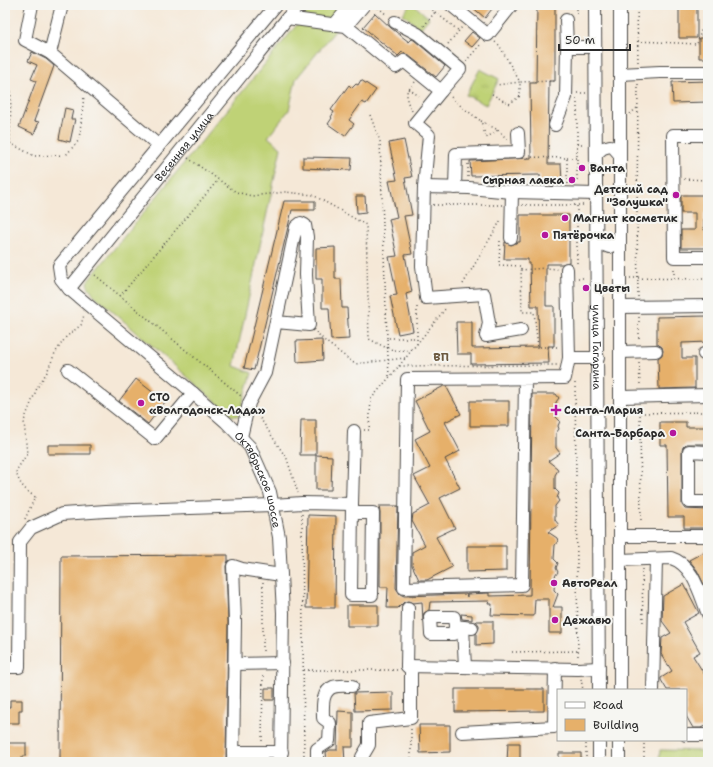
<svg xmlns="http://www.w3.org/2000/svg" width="713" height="767" font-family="'Shantell Sans',sans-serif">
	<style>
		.grass { fill: #bfd276; stroke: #757e50 }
		.park { fill: url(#park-tufts); stroke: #757e50 }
		.building { fill: #e6b06a }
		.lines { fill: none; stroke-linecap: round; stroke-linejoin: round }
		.minor-casing { stroke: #494745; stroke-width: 14 }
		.path { stroke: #494745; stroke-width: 1.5; stroke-dasharray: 1 3; stroke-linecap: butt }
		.minor { stroke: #fff; stroke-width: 12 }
		.poi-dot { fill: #b5179e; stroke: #f6f6f2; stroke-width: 1.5 }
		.labels { text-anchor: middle; stroke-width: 4; stroke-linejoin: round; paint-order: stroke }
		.street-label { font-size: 11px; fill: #2b2b2b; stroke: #f6f6f2 }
		.poi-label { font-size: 11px; font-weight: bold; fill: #2b2b2b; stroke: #f6f6f2; text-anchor: start }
		.neighbourhood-label { font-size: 12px; font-weight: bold; fill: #6c5a41; stroke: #f6f6f2 }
	</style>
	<defs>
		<pattern id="park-tufts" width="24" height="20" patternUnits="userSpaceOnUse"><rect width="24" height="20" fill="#bfd276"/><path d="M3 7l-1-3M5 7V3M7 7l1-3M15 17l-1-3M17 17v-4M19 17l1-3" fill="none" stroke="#a4b466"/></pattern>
	</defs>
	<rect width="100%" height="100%" fill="#f6f6f2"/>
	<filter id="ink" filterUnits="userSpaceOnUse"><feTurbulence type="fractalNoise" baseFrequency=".025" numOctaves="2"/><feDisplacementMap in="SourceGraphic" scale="8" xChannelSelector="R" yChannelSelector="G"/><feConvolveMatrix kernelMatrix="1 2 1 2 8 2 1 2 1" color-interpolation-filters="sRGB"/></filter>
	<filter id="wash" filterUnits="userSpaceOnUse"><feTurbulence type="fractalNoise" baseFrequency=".012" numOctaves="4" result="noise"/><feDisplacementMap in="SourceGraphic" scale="16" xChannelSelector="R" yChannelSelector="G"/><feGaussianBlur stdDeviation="0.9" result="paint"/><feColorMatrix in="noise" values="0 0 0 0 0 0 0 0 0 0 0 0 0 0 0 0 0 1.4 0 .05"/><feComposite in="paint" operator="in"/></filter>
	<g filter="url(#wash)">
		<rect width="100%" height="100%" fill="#f5e8d7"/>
		<!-- grass -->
		<path class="grass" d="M313,5H356L296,79L289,110L268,137L281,148L234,366L252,373L240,412L238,416H232L94,295L88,286L87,282Z
			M660,750L708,751V762H659Z"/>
		<!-- park -->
		<path class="park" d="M410,5H414L429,18L420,29L403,14Z
			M480,69L499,79L486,105L466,95Z"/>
		<g id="blocks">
			<!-- building -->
			<path class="building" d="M470,5H495L485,18Z
				M541,5L555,6V81H549L548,164H561L562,182L540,183V175L471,176L470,161L531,158L530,83H536L537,6Z
				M679,5H697V38H679Z
				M375,13L391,28L409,42L412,39L414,40L445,66L436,77L408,55L402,52L398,56L363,27Z
				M472,32L480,38L472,47L464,41Z
				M699,38H708V58H699Z
				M32,52L46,59L54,66L34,121L39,122L34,134L19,127L36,81L31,79L37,65L28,61Z
				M361,80L376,90L366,104L362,102L349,120L354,124L345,136L328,124L332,118L331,117L334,112L331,110L349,85L352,88L356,84L358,85Z
				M708,81V102L673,103L672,82Z
				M65,108L73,110L71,119H75L70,142L59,139Z
				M404,140L412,177L405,178L412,215L404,216L412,254L405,255L412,292L406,294L413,331L398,334L390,296L397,295L389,257L397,256L389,219L397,217L389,181L397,180L389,143Z
				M303,157L352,158L351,170L303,168Z
				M681,195H708V213H704V230H708V248H681V230H695V213H681Z
				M356,196H365L366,212L357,213Z
				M284,201H315V210H292L254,370L244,368Z
				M520,215H569V262L562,264H546V306H554V346H548L549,363L471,364V354H457L456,322H472V348L539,347L538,306H531L530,264H528V259H504L505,242L511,245L518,242H520Z
				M335,247V279H341L342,308H347L349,339L331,340L329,308H322V279H316V248Z
				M708,316V342L682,343V358H695V388L659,389L658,358L662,355L663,351L662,347L657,344V317Z
				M322,340L323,360L297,362L296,341Z
				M136,379L165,402L148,424L119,401Z
				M444,386H446L461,414L445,422L460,451L445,459L460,488L440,498L455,528L436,537L452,567L427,580H419L412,565V552L425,545L412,521L413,514L430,505L414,476L430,468L415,439L430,431L415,401Z
				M532,394H556L559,398L556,402V417L560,421L558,426L559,429L556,433V448L560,453L548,461L557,468L558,470L555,475V489L559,493L557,498L559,501L555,506V520L559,525L548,532L557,538L558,541L555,545L554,559L558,563L556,568L558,572L555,576L554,590L558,594L553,607H562V633H549V599H535L534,616L491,615L492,604H488L489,601L430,602L429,610L424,613L423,621L422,602L413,603L408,601L404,602L398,608H387L388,587H380V513L379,506H398L396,588L400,594L404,596L466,594L467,597V594L489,593V596L530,595Z
				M470,401H509V426H470Z
				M301,420H316V455H300Z
				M660,422H686V427H708V444H686L683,447L682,451V505L685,509L708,510V528H684V517H668L667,445H660Z
				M48,445H90V454H48Z
				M316,455L332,456L331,490H316Z
				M308,515L336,516L335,608H306Z
				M467,546H506V571L467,572Z
				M708,550V593L697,570L689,560Z
				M228,555V561L226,566L228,622L226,762H60L61,556Z
				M684,584L699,613L683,622L700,652L693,656L708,680V724L701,728H693L686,716V690H667L661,680V678L672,671L661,654L662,638L671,633L662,621L663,596Z
				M347,605H378V626H347Z
				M461,614L472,615V620L462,619Z
				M476,621H493V644L476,645V634L479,628V625Z
				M265,688H274V700H265Z
				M455,689H544V711L455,712Z
				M393,692V710L355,711L354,693Z
				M10,700H22V710H19V723H5V707H10Z
				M338,711L353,712V747H344L345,762H327L326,752L330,750H337Z
				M419,725H450V752L420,753Z
				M5,743H26V756H22V762H5Z
				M508,743H520V762H507Z
				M559,753H581V762H559Z"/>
		</g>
	</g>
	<g filter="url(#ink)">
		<use href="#blocks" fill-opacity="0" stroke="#494745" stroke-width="1"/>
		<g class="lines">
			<defs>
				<g id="minor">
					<path d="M32,5L25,40L50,53L158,145"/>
					<path id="s1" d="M276,5L59,266L61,279L69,289L193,393L226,422L250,447L270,492L279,537L283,613L281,762"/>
					<path d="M451,5L488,35L512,5"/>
					<path id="s2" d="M595,5L599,690"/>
					<path d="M287,18L346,26L396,67L404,61L441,91L415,123L429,135L424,187"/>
					<path d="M566,20L567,47"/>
					<path d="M395,22L418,34L460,69L441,91"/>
					<path d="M334,25L351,5"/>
					<path d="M346,26L364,5"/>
					<path d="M50,53L62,5"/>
					<path d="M620,74L660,72H708"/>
					<path d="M555,125L566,97L567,47H595"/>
					<path d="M708,135H673L674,257H708"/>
					<path d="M596,154L603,148L610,146L614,148L620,155"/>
					<path d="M455,188L456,154L519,152L518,133"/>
					<path d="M511,238L512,192"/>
					<path d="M597,239L604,245L609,247L614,244L620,238"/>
					<path d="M567,269L569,358"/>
					<path id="s3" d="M69,289L298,5"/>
					<path d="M620,307L708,306"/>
					<path d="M521,330L486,336L489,323L484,294L426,298L422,266L424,187L469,188L512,192L596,194"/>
					<path d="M620,352L656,351"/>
					<path d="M704,354L708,356"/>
					<path d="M68,370L155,439L193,393"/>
					<path d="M525,379L522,585L404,588L407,379L565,378L569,358H598"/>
					<path d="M620,397L708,395"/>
					<path d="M241,437L249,403L265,373L296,227L301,223L305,225L307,237L306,275L309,325L276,322"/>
					<path d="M708,452L689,451V502H708"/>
					<path d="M352,513H373L372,595H351L352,504"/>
					<path d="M620,536H708"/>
					<path d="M620,560L671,558C694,565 700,595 708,614"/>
					<path d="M455,626L454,634H431L430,617H454L455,626L472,628"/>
					<path d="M463,627L465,667"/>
					<path d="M234,664L283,663"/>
					<path d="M407,666L408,608"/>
					<path d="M5,667H19L20,542L31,528L62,514L106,511L273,505L302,503L352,504L354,431"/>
					<path d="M620,690V5"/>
					<path d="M653,690L656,559"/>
					<path d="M462,732L554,727L555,668"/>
					<path d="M686,735H708"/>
					<path d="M599,740V762"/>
					<path d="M233,752H282"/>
					<path d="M233,762L235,622L233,566L242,569L281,575"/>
					<path d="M317,762V749L329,741L330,723L323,718C323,707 321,692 333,687C339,685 347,686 352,686"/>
					<path d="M362,762V757L369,745V723L411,718V670L407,666L578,669L599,668"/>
					<path d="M619,762V740"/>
				</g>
			</defs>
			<!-- minor casing -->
			<use href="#minor" class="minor-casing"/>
			<!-- path -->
			<path class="path" d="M375,5L387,15
				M577,5V17
				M637,5L638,63
				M435,12L459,31
				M424,26L435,12L427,5
				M638,41L697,44L701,31L708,24
				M495,42L499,45L520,82L496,85
				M448,44L462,27
				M466,61L482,43
				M5,81L11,91L10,143L34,156L66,155L79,140L84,96
				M409,89L419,96
				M577,93H586
				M492,94L509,104L520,96V82L555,81
				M451,97L462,107L481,121
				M577,99V183
				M412,111L407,101V92L415,82
				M630,114L638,107
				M370,115L380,141L387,338
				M481,121L498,130L486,138Z
				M498,130L508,140
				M577,144H585
				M528,157L567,158V184
				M188,158L236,192L252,196L285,192L313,195L366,225L369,339C387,348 392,353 412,349
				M567,158H577
				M468,164V178
				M684,179L708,180
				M433,205H502
				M522,205H586
				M500,241L499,265L521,266V270
				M577,263V205
				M674,269V279
				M95,275L241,396
				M578,278H586
				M630,278L708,279
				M463,284L501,220
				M120,296L218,180
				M638,297L637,218L638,83
				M639,317V341
				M316,332L325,341L355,364L405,358
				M417,344V305
				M557,347H538L534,312H522L521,270L546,268L557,269
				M639,363L640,385
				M399,366L446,308
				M389,376L387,338H417
				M575,383L578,659
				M640,407L641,525
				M640,413L708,412
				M258,415L287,459L298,493
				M364,430H369L371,399L399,366L557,365
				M302,514L304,762
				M25,519L35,497C24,489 19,484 16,471L27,454L24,421L37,388L47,372L55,353L66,337L81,325L84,315
				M642,569L643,625
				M263,582V653
				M512,652L578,651
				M304,670H398
				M581,679L583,690
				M586,740V762
				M644,740V762
				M262,741L263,674
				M411,762V728"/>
			<!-- minor -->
			<use href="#minor" class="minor"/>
		</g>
	</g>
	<!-- markers -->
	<g class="poi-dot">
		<circle cx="582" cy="168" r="4"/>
		<circle cx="572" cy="180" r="4"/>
		<circle cx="676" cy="195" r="4"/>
		<circle cx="565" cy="218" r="4"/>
		<circle cx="545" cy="235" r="4"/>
		<circle cx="586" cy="288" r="4"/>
		<circle cx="141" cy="403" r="4"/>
		<path d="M554 404h4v4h4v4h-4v4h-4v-4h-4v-4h4z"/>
		<circle cx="673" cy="433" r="4"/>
		<circle cx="554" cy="583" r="4"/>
		<circle cx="555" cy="620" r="4"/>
	</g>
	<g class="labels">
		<!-- street labels -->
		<g class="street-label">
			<text dy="4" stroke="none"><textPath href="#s3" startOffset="183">Весенняя улица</textPath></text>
			<text dy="4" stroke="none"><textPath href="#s2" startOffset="342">улица Гагарина</textPath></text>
			<text dy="4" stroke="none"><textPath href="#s1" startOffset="639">Октябрьское шоссе</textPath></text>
		</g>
		<!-- poi labels -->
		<g class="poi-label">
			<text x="590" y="172">Ванта</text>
			<text x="564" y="184" text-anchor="end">Сырная лавка</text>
			<text x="668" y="193" text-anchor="end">Детский сад<tspan x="668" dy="13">"Золушка"</tspan></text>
			<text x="573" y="222">Магнит косметик</text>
			<text x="553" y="239">Пятёрочка</text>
			<text x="594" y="292">Цветы</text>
			<text x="149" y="401">СТО<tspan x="149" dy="13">«Волгодонск-Лада»</tspan></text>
			<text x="564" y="414">Санта-Мария</text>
			<text x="665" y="437" text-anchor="end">Санта-Барбара</text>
			<text x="562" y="587">АвтоРеал</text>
			<text x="563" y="624">Дежавю</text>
		</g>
		<!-- neighbourhood labels -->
		<g class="neighbourhood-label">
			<text x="441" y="361">ВП</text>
		</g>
	</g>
	<!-- margin -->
	<rect width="713" height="767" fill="none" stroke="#f6f6f2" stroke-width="20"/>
	<!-- legend -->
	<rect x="557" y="689" width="130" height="52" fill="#f6f6f2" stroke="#a5a5a2"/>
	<rect x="565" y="702" width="20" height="6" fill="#ffffff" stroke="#a5a5a2"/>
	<text x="593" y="709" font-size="12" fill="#2b2b2b">Road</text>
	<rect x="565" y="719" width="20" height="12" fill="#e6b06a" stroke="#a5a5a2"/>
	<text x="593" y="729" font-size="12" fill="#2b2b2b">Building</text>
	<!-- scale -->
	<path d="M559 44v6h71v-6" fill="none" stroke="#2b2b2b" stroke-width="2"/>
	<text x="565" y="44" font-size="12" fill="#2b2b2b" stroke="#f6f6f2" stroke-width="3" paint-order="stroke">50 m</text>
</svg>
